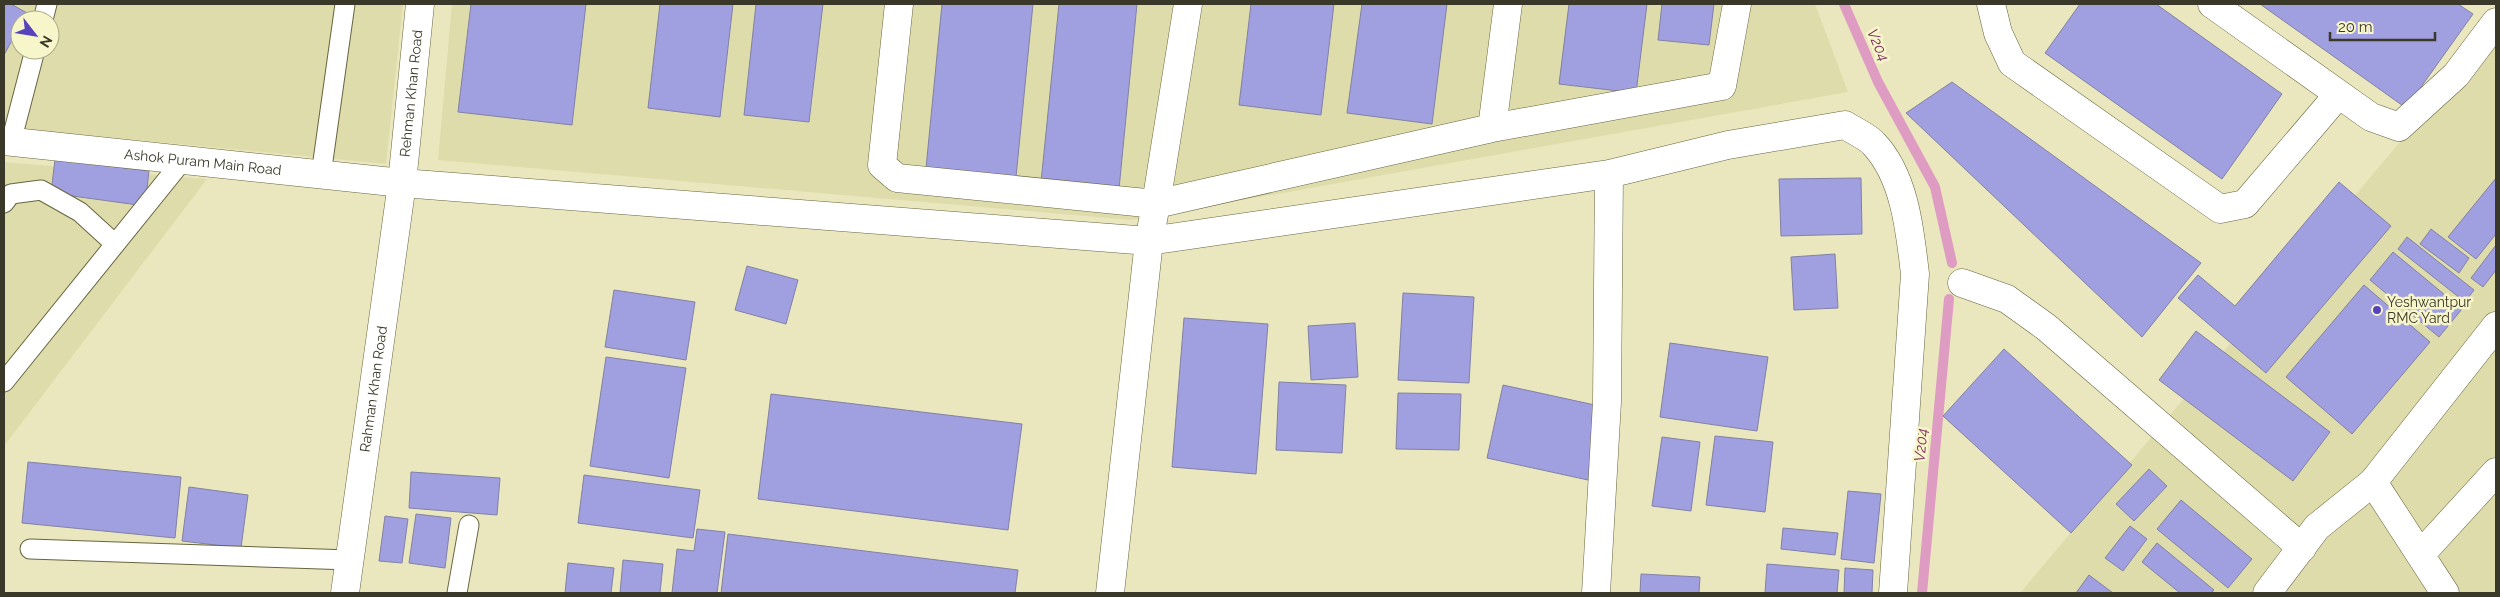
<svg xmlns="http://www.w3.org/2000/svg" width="2500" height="597" font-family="Raleway,sans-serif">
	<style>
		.built { fill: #dfdcab; fill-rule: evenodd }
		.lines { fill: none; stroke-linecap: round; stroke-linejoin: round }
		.stream { stroke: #df9cc2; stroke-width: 10 }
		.building { fill: #a09fe0; stroke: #8181a6 }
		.service-casing { stroke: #67653f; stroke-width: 21 }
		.minor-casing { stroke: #67653f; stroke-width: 29 }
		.tertiary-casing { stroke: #67653f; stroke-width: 29 }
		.service { stroke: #fff; stroke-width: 19 }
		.minor { stroke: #fff; stroke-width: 28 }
		.tertiary { stroke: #fff; stroke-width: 28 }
		.poi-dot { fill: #5743bb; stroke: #f7f5ca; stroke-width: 2 }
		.labels { text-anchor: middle; stroke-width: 5; stroke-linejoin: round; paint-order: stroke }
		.street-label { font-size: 14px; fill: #3a3828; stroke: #f7f5ca }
		.poi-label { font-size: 14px; fill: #3a3828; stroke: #f7f5ca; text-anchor: start }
		.water-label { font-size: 15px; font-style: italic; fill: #7b2e5f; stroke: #f7f5ca }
	</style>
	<rect width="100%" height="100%" fill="#eae7be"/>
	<!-- built -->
	<path class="built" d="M4,4H403L386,164L4,127ZM20,20H50V50H20Z
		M452,4H1815L1848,92L1131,220L438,160Z
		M2496,28V593H2020Z
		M4,162L207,179L4,446Z"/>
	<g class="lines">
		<!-- stream -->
		<path class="stream" d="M1844,4L1878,82L1935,187L1952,263
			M1922,593L1949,299"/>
	</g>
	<!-- building -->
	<path class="building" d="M4,4H11L27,13L23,20H20V26L4,55Z
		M471,4H586L572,125L458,112Z
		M660,4H733L720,117L648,108Z
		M756,4H823L809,122L744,115Z
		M942,4H1033L1016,177L926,168Z
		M1059,4H1137L1119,189L1041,182Z
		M1251,4H1334L1321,115L1239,105Z
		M1362,4H1447L1432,124L1347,113Z
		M1569,4H1647L1636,93L1559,84Z
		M1662,4H1714L1709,45L1658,40Z
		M2080,4H2156L2282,94L2222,179L2045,53Z
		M2260,4H2458L2473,14L2406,108Z
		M1952,82L2201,263L2142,337L1906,113Z
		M55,159L149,171L145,206L51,193Z
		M1861,178L1862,234L1781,236L1779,179Z
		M2496,178V234L2476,259L2448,237Z
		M2339,182L2391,226L2266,373L2178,298L2198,275L2235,306Z
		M2431,229L2469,258L2459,273L2420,244Z
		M2407,237L2474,290L2465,302L2398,249Z
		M2496,245V270L2483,287L2471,278Z
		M2393,252L2462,309L2439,337L2370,280Z
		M1835,254L1838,308L1794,310L1791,257Z
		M747,266L798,280L786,324L735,310Z
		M2364,285L2430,342L2352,434L2286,377Z
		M614,290L695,302L686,360L605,347Z
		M1403,293L1474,297L1469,383L1398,380Z
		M1184,318L1268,324L1256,474L1172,467Z
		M1355,323L1358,377L1311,380L1308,326Z
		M2196,331L2330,432L2293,481L2159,380Z
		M1670,343L1768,357L1757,431L1660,417Z
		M2004,349L2132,465L2071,533L1943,416Z
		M606,357L686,368L669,478L590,466Z
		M1279,382L1346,385L1342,453L1276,450Z
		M1503,385L1604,407L1588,480L1487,458Z
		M1398,393L1461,394L1459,450L1396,449Z
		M771,394L1022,424L1008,530L758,499Z
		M1715,436L1773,442L1765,512L1706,505Z
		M1662,437L1700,442L1691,511L1652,506Z
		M28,462L181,477L175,538L22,523Z
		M2149,469L2167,486L2134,521L2116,504Z
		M411,472L500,478L497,515L409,508Z
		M584,475L700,490L693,538L578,523Z
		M189,487L248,495L241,548L182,541Z
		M1848,491L1881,494L1874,563L1841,559Z
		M2181,500L2252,559L2228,588L2157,529Z
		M416,514L451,518L445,568L409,563Z
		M385,516L408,519L402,563L379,561Z
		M2130,526L2147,539L2123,571L2105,558Z
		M1783,528L1838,533L1835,555L1781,549Z
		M697,529L725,532L717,593H672L677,549L694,551Z
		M728,534L1018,570L1015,593H721Z
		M2157,543L2214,590L2211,593H2180L2142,562Z
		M623,560L663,564L660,593H620Z
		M568,563L614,568L611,593H565Z
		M1767,564L1839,570L1837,593H1765Z
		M1845,568L1873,570L1872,593H1844Z
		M1641,574L1700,577L1699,593H1640Z
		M2089,575L2113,593H2076Z"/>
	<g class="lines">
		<defs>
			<path id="service" d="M43,20L47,4
				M11,142L35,50
				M321,175L345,4
				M4,203L11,194L41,190L80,212L115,244
				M4,382L183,160
				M30,549L350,560
				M457,593L469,525"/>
			<path id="minor" d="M899,4L882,165L897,178L1156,204L1149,241L1110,593
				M1188,4L1156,204L1492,128L1722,86L1737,4
				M1991,4L1998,33L2012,63L2220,209L2245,204L2338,95
				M2212,4L2371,117L2399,127L2456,75L2496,22
				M1492,128L1508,4
				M402,183L1149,241L1609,174L1728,145L1845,125C1854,131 1867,136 1874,144C1905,177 1910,231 1915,274L1893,593
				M1962,283L2007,299L2046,327L2302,548
				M2373,482L2445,593
				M2421,554L2496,472
				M1596,593L1607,402L1609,174"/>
			<g id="tertiary">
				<path id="s1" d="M4,141L402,183"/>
				<path id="s2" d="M345,593L402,183L420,4"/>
				<path d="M2267,593L2317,527L2373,482L2496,326"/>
			</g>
		</defs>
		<!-- service casing -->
		<use href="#service" class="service-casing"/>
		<!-- minor casing -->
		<use href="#minor" class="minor-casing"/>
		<!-- tertiary casing -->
		<use href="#tertiary" class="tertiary-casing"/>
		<!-- service -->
		<use href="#service" class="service"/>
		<!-- minor -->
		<use href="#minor" class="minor"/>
		<!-- tertiary -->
		<use href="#tertiary" class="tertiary"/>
	</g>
	<!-- markers -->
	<circle class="poi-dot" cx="2377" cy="310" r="5"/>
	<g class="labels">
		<!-- street labels -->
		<g class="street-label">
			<text dy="5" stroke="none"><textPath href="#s2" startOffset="504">Rehman Khan Road</textPath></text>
			<text dy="5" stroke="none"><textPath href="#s1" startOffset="200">Ashok Puram Main Road</textPath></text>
			<text dy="5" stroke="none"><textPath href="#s2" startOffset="206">Rahman Khan Road</textPath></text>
		</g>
		<!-- poi labels -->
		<g class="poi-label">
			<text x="2387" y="307">Yeshwantpur<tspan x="2387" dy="16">RMC Yard</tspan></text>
		</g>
		<!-- water labels -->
		<g class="water-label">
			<text transform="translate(1878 45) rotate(67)" y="5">V204</text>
			<text transform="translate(1921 445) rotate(-85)" y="5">V204</text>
		</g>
	</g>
	<!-- border -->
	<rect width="2500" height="597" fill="none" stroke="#3a3828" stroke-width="10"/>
	<!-- north arrow -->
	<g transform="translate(35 35) rotate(121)"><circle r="24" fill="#f7f5ca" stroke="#aba989"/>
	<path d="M0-4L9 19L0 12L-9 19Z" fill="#5743bb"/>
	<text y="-8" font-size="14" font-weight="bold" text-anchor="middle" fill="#3a3828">N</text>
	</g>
	<!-- scale -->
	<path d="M2330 32v8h105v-8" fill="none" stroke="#3a3828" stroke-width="2.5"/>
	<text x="2338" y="32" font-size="15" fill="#3a3828" stroke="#f7f5ca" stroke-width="4" paint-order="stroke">20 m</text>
</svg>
